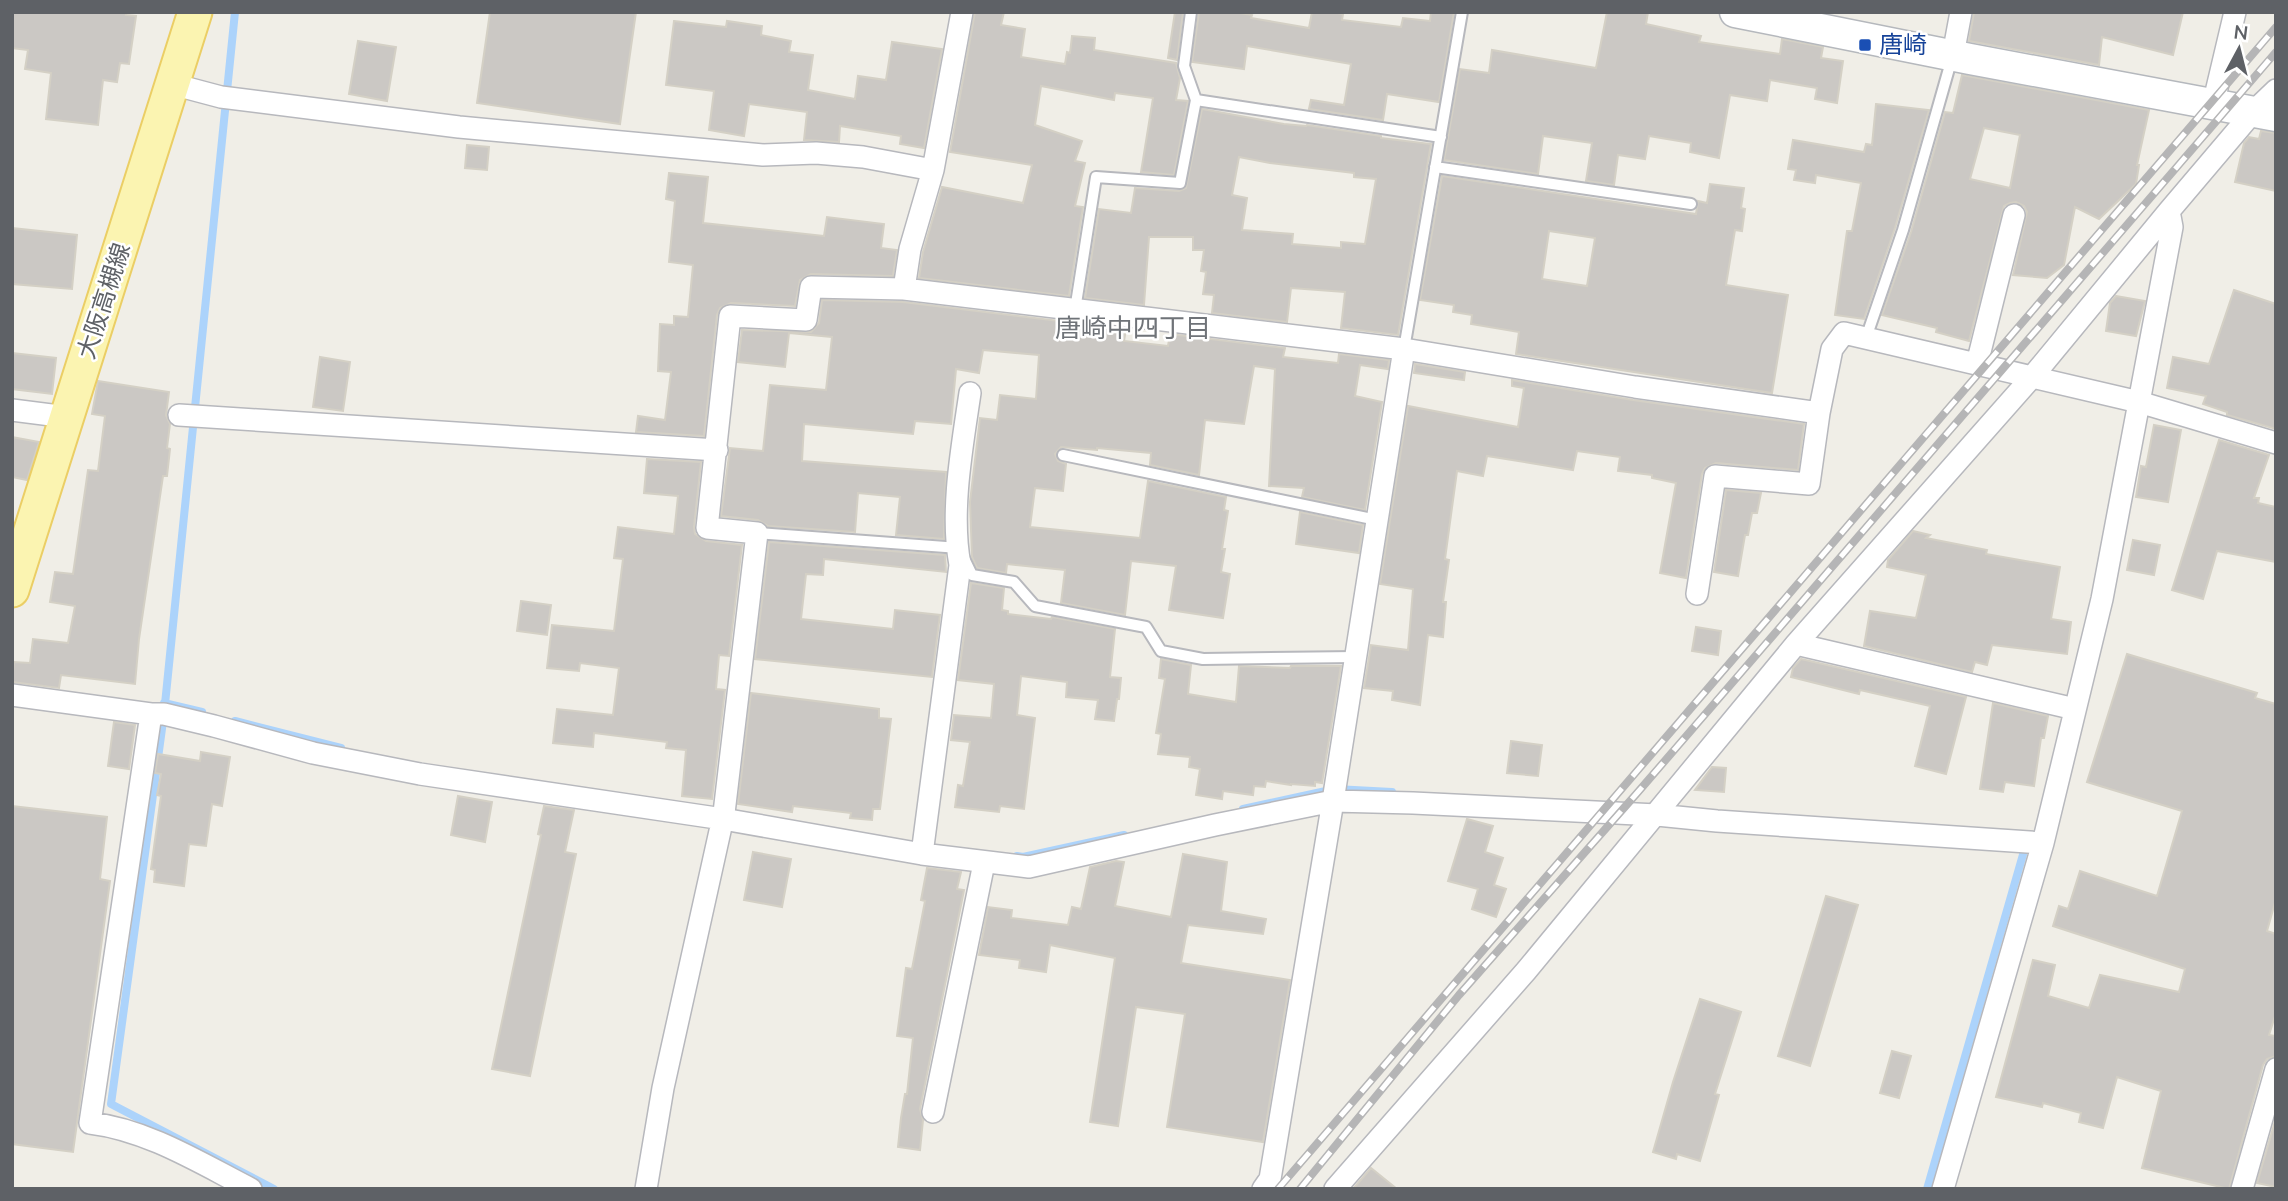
<svg xmlns="http://www.w3.org/2000/svg" width="2288" height="1201" font-family="Mulish,'Noto Sans JP',sans-serif">
	<style>
		.lines { fill: none; stroke-linecap: round; stroke-linejoin: round }
		.stream { stroke: #acd3fb; stroke-width: 8 }
		.building { fill: #cbc8c4; stroke: #d4d0c5; stroke-width: 2; fill-rule: evenodd }
		.lane-casing { stroke: #b7b8bd; stroke-width: 14 }
		.street-casing { stroke: #b7b8bd; stroke-width: 24 }
		.secondary-casing { stroke: #b5b8bd; stroke-width: 33 }
		.primary-casing { stroke: #ebce65; stroke-width: 37 }
		.lane { stroke: #fff; stroke-width: 10 }
		.street { stroke: #fff; stroke-width: 21 }
		.secondary { stroke: #fff; stroke-width: 30 }
		.primary { stroke: #fbf4b1; stroke-width: 33 }
		.rail-casing { stroke: #b5b5b6; stroke-width: 8 }
		.rail { stroke: #fff; stroke-width: 5; stroke-dasharray: 16; stroke-linecap: butt }
		.transit-dot { fill: #1a4fb4; stroke: #fff; stroke-width: 2.5 }
		.labels { text-anchor: middle; stroke-width: 5; stroke-linejoin: round; paint-order: stroke }
		.transit-label { font-size: 24px; fill: #164399; stroke: #fff; text-anchor: start }
		.street-label { font-size: 24px; fill: #5e6166; stroke: #fff }
		.neighbourhood-label { font-size: 26px; fill: #6f7378; stroke: #fff }
	</style>
	<rect width="100%" height="100%" fill="#f0eee7"/>
	<g class="lines">
		<!-- stream -->
		<path class="stream" d="M235,12L164,714L111,1104L274,1189
			M164,703L202,712
			M235,721L341,748
			M1243,809L1335,789L1392,792
			M1017,856L1023,857L1124,835
			M1927,1189L2026,844"/>
	</g>
	<!-- building -->
	<path class="building" d="M12,12H127L126,15L136,16L129,64L120,63L117,82L103,80L98,125L46,119L51,73L25,69L28,50L12,48Z
		M490,12H636L620,124L477,103Z
		M975,12H1004L1001,25L1025,29L1021,57L1065,64L1067,52L1070,53L1072,36L1095,38L1094,50L1176,63L1180,78L1176,100L1188,101L1174,175L1141,172L1153,98L1115,93L1114,100L1041,86L1035,125L1082,141L1075,161L1085,163L1075,206L1083,207L1069,296L919,278L923,252L942,187L1023,203L1032,165L950,152Z
		M1175,12H1183L1177,60L1168,58Z
		M1199,12H1234L1252,15L1251,18L1309,28L1312,12H1332L1343,14L1342,20L1401,27L1403,18L1430,21L1431,12H1454L1439,102L1387,94L1383,120L1309,109L1311,100L1344,105L1351,64L1247,46L1244,69L1192,62Z
		M1607,12H1648L1646,24L1701,36L1699,42L1780,54L1782,39L1823,47L1821,58L1843,61L1837,103L1815,99L1817,88L1770,80L1767,101L1730,95L1719,158L1690,152L1691,143L1649,136L1645,159L1618,155L1614,185L1586,181L1592,143L1543,136L1538,174L1444,160L1460,69L1489,73L1492,50L1596,68Z
		M1974,12H2183L2173,55L2102,37L2099,65L1969,41Z
		M674,21L726,27L727,21L762,26L761,35L791,41L789,52L813,55L808,90L855,99L858,76L886,80L892,42L942,49L924,148L900,144L901,136L840,126L839,142L804,140L807,112L749,104L744,136L709,130L714,91L666,85Z
		M358,41L396,47L387,101L349,94Z
		M1962,75L2149,110L2137,165H2139L2136,184L2099,219L2075,207L2064,265L2047,278L2013,275L2027,212L2024,206L2016,202L2010,203L2004,206L1969,341L1936,332L1937,328L1882,315L1911,232L1945,112L1953,113ZM1984,128L2020,135L2010,188L1970,179Z
		M1876,104L1929,110L1895,228L1864,319L1835,315L1847,231H1852L1861,183L1816,175L1815,183L1794,180L1796,170L1788,169L1793,140L1864,152L1866,144L1872,145Z
		M1202,109L1284,124L1306,126L1307,125L1381,136V138L1431,144L1398,335L1341,328L1345,292L1291,288L1287,322L1212,313L1214,295L1203,294L1206,272L1201,271L1204,250H1193V237H1149L1144,305L1085,298L1099,209L1131,213L1135,188L1179,191L1186,188ZM1239,157L1270,163L1354,173V177L1376,179L1365,244L1341,242V248L1292,244L1293,234L1242,230L1247,198L1232,195Z
		M2261,131L2276,133V191L2235,182L2244,143L2249,137L2259,139Z
		M467,145L489,147L487,170L465,168Z
		M669,173L708,177L703,223L824,236L827,217L884,224L881,248L897,250L893,276L811,274L800,280L795,306L731,303L720,308L717,315L704,436L636,432L638,416L665,420L671,372L658,371L660,324L674,325V316L688,317L693,265L669,262L675,201L666,199Z
		M1442,176L1696,214L1698,201L1707,203L1710,184L1744,188L1741,208L1745,209L1742,231L1735,230L1726,285L1788,295L1772,393L1516,354L1519,332L1471,324L1472,315L1453,312L1454,305L1420,300ZM1549,231L1595,238L1587,286L1542,279Z
		M12,228L77,235L72,289L12,284Z
		M2234,290L2276,304V429L2227,415V412L2203,404L2206,396L2167,388L2173,357L2209,364Z
		M2116,296L2145,301L2136,336L2106,331L2110,303Z
		M822,300L903,302L1126,329L1124,341L1168,346L1170,334L1285,348L1283,357L1338,363L1339,354L1389,360L1388,369L1360,365L1355,396L1382,402L1365,510L1302,497L1304,488L1269,486L1275,369L1254,366L1244,424L1205,420L1199,475L1150,465L1151,453L1097,448V450L1061,447L1055,454L1058,461L1066,464L1063,491L1035,488L1030,527L1140,538L1148,481L1226,497L1224,510L1228,511L1222,549H1225L1221,572L1230,574L1223,618L1169,610L1176,566L1131,561L1125,615L1061,603L1065,570L1007,564L1006,573L977,568L972,557L970,502L980,418L997,420L1000,395L1036,399L1039,355L983,350L979,373L956,369L951,424L915,421L913,434L804,424L802,461L946,472L944,539L896,535L900,497L858,493L855,532L768,526L758,520L721,516L730,448L763,451L770,385L826,390L832,337L789,333L785,367L738,362L742,330L811,332L819,323Z
		M12,353L56,358L52,394L12,389Z
		M320,357L350,362L343,411L313,407Z
		M1415,364L1465,372L1464,380L1414,373Z
		M1512,380L1633,400L1804,424L1798,470L1716,463L1705,468L1702,474L1686,578L1660,573L1676,483L1652,478V475L1618,471L1620,457L1577,451L1573,470L1487,456L1483,476L1457,471L1445,559L1449,560L1443,602H1446L1443,637L1428,635L1420,705L1392,700L1393,691L1364,688L1371,645L1408,650L1413,589L1380,584L1408,406L1518,427L1524,388L1512,386Z
		M98,381L169,392L166,415L170,424L167,448L170,449L167,476H163L139,639L135,684L61,675L59,688L12,682L14,662L30,663L33,639L68,643L75,606L50,602L55,572L73,574L88,470L98,471L105,416L92,414Z
		M2154,425L2181,430L2168,502L2136,497L2141,466L2146,467Z
		M12,437L39,442L27,480L12,477Z
		M2219,440L2269,455L2254,498H2259L2258,503L2276,507V562L2217,551L2203,599L2172,590Z
		M647,459L701,462L694,527L695,534L706,541L742,545L729,656L719,655L716,689L725,690L712,799L682,796L686,750L666,748L667,742L594,733L593,747L553,743L557,709L613,715L619,668L580,663L579,671L547,668L552,625L614,631L623,559L614,558L618,527L674,534L678,496L644,493Z
		M1726,490L1761,493L1757,513H1752L1748,535H1745L1738,576L1714,572Z
		M1300,512L1363,525L1359,553L1296,544Z
		M1913,531L1930,535L1926,538L1987,550L1986,554L2060,567L2051,619L2071,622L2067,654L1992,645L1987,665L1975,662L1972,672L1864,646L1870,611L1916,618L1926,575L1887,567L1888,560Z
		M2133,540L2160,545L2154,575L2127,570Z
		M769,542L945,555L946,572L824,559L823,575L806,574L801,619L893,629L895,610L940,615L932,677L755,659Z
		M971,583L1004,588L1002,610L1008,611V614L1051,619L1052,617L1115,629L1110,677L1121,678L1119,699H1117L1114,721L1095,719L1098,700L1066,697L1067,682L1021,676L1017,715L1035,718L1024,809L1000,806L999,812L955,807L958,785L963,786L970,742L951,740L954,715L991,718L994,684L958,680Z
		M521,601L551,605L547,635L517,631Z
		M1696,627L1721,631L1718,655L1692,651Z
		M2127,654L2257,693L2255,698L2276,704V899L2267,931L2276,934V1013L2269,1035L2276,1036V1056L2267,1059L2263,1065L2229,1189L2142,1168L2161,1091L2117,1077L2103,1128L2079,1122L2081,1113L2043,1103L2042,1107L1996,1097L2033,960L2055,965L2048,996L2089,1008L2100,975L2179,992L2185,969L2053,926L2059,906L2068,909L2080,871L2157,896L2182,811L2087,782Z
		M1161,659L1191,665L1188,694L1236,702L1239,666L1290,668L1291,666H1341L1322,783L1315,782V786L1291,784V785L1266,781L1265,787L1254,786L1253,795L1223,791L1222,799L1196,795L1200,769L1189,767L1190,757L1158,754L1161,734L1156,733L1165,679L1159,678Z
		M1801,659L1966,697L1946,774L1915,766L1930,706L1860,690L1859,694L1791,677L1793,668Z
		M751,693L879,709V718L891,719L880,809H873L872,820L850,818L851,813L793,806L792,812L738,804Z
		M1993,703L2048,716L2044,738H2041L2034,786L2005,782L2003,792L1980,789Z
		M114,722L135,725L129,769L108,766Z
		M1511,741L1542,745L1538,776L1507,773Z
		M201,752L230,757L222,806L212,804L206,846L189,844L184,886L154,882L155,870L151,869L161,796L157,795L161,774L155,773L158,754L200,761Z
		M1712,767L1726,768L1724,792L1695,790Z
		M458,796L492,802L485,842L451,835Z
		M12,806L107,817L100,879L110,881L73,1152L12,1144Z
		M544,806L574,810L565,852L576,854L530,1076L492,1069L541,835L538,834Z
		M1467,819L1493,826L1485,852L1503,858L1494,885L1506,889L1496,917L1472,909L1478,889L1448,881Z
		M753,852L791,859L782,907L744,900Z
		M1183,854L1227,862L1221,911L1266,919L1263,934L1188,925L1181,963L1290,980L1263,1142L1167,1127L1185,1014L1136,1007L1118,1126L1090,1122L1115,958L1050,945L1046,972L1019,968L1020,960L979,955L988,907L1012,910L1011,918L1068,925L1072,907L1081,909L1090,867L1116,861L1124,862L1115,906L1171,917Z
		M927,868L961,872L957,889L964,890L920,1109L923,1120L920,1150L898,1147L901,1118L905,1094H907L913,1038L897,1036L906,968L912,969L925,901L921,900Z
		M1826,896L1858,905L1810,1066L1778,1056Z
		M1700,999L1741,1012L1715,1094L1719,1095L1700,1161L1677,1154L1676,1159L1653,1152L1673,1082Z
		M1892,1051L1911,1056L1899,1098L1880,1093Z
		M2276,1118V1187L2257,1183Z
		M1371,1168L1397,1189H1353Z"/>
	<g class="lines">
		<defs>
			<path id="lane" d="M1191,12L1184,66L1196,100L1441,137
				M1435,167L1691,204
				M1075,310L1096,177L1180,183L1196,100
				M1866,338L1903,230L1952,58
				M1404,349L1462,12
				M1063,455L1377,520
				M757,533L959,548L972,575L1014,582L1035,606L1146,627L1161,651L1203,659L1356,657"/>
			<path id="street" d="M1953,55L1961,12
				M172,84L221,97L459,127L763,155L816,153L863,157L933,170L962,12
				M2213,105L2235,12
				M933,170L910,249L904,289L1404,349L1635,387L1819,413L1832,349L1844,333L2139,402L2276,443
				M1977,364L2014,215
				M12,410L67,417
				M179,415L717,450
				M1697,594L1715,476L1809,484L1819,413
				M1796,644L2075,709
				M12,695L151,714L90,1123C148,1130 200,1163 251,1189
				M151,714H164L214,726L313,753L420,774L723,819L922,854L1029,867L1215,825L1333,801L1413,803L1657,815L1717,821L2043,843
				M922,854L960,565C950,512 962,447 970,393
				M933,1112L984,863
				M646,1189L663,1088L724,813L757,533L707,528L730,316L806,320L811,287L904,289
				M1263,1189L1270,1179L1333,801L1404,349
				M1335,1189L1526,971L1796,644L2032,377L2169,211L2253,112L2276,90
				M1943,1189L2043,843L2102,599L2172,227L2169,211
				M2242,1189L2276,1069"/>
			<path id="secondary" d="M1735,12L1970,59L2276,116"/>
			<path id="primary" d="M12,590L195,12"/>
		</defs>
		<!-- lane casing -->
		<use href="#lane" class="lane-casing"/>
		<!-- street casing -->
		<use href="#street" class="street-casing"/>
		<!-- secondary casing -->
		<use href="#secondary" class="secondary-casing"/>
		<!-- primary casing -->
		<use href="#primary" class="primary-casing"/>
		<!-- lane -->
		<use href="#lane" class="lane"/>
		<!-- street -->
		<use href="#street" class="street"/>
		<!-- secondary -->
		<use href="#secondary" class="secondary"/>
		<!-- primary -->
		<use href="#primary" class="primary"/>
		<defs>
			<path id="rail" d="M1278,1189L2276,27
				M1300,1189L1459,995L1638,792L2276,52"/>
		</defs>
		<!-- rail casing -->
		<use href="#rail" class="rail-casing"/>
		<!-- rail -->
		<use href="#rail" class="rail"/>
	</g>
	<!-- markers -->
	<rect class="transit-dot" x="1858" y="38" width="14" height="14" rx="3.5"/>
	<g class="labels">
		<!-- transit labels -->
		<g class="transit-label">
			<text x="1879" y="53">唐崎</text>
		</g>
		<!-- street labels -->
		<g class="street-label">
			<text transform="translate(104 301) rotate(-72)" y="8">大阪高槻線</text>
		</g>
		<!-- neighbourhood labels -->
		<g class="neighbourhood-label">
			<text x="1133" y="337">唐崎中四丁目</text>
		</g>
	</g>
	<!-- border -->
	<rect width="2288" height="1201" fill="none" stroke="#5e6166" stroke-width="28"/>
	<!-- north arrow -->
	<g transform="translate(2239 49) rotate(7)" stroke="#ffffff" stroke-width="5" paint-order="stroke">
	<path d="M0-5L12 26L0 18L-12 26Z" fill="#5e6166"/>
	<text y="-10" font-size="19" font-weight="bold" text-anchor="middle" fill="#5e6166">N</text>
	</g>
</svg>
